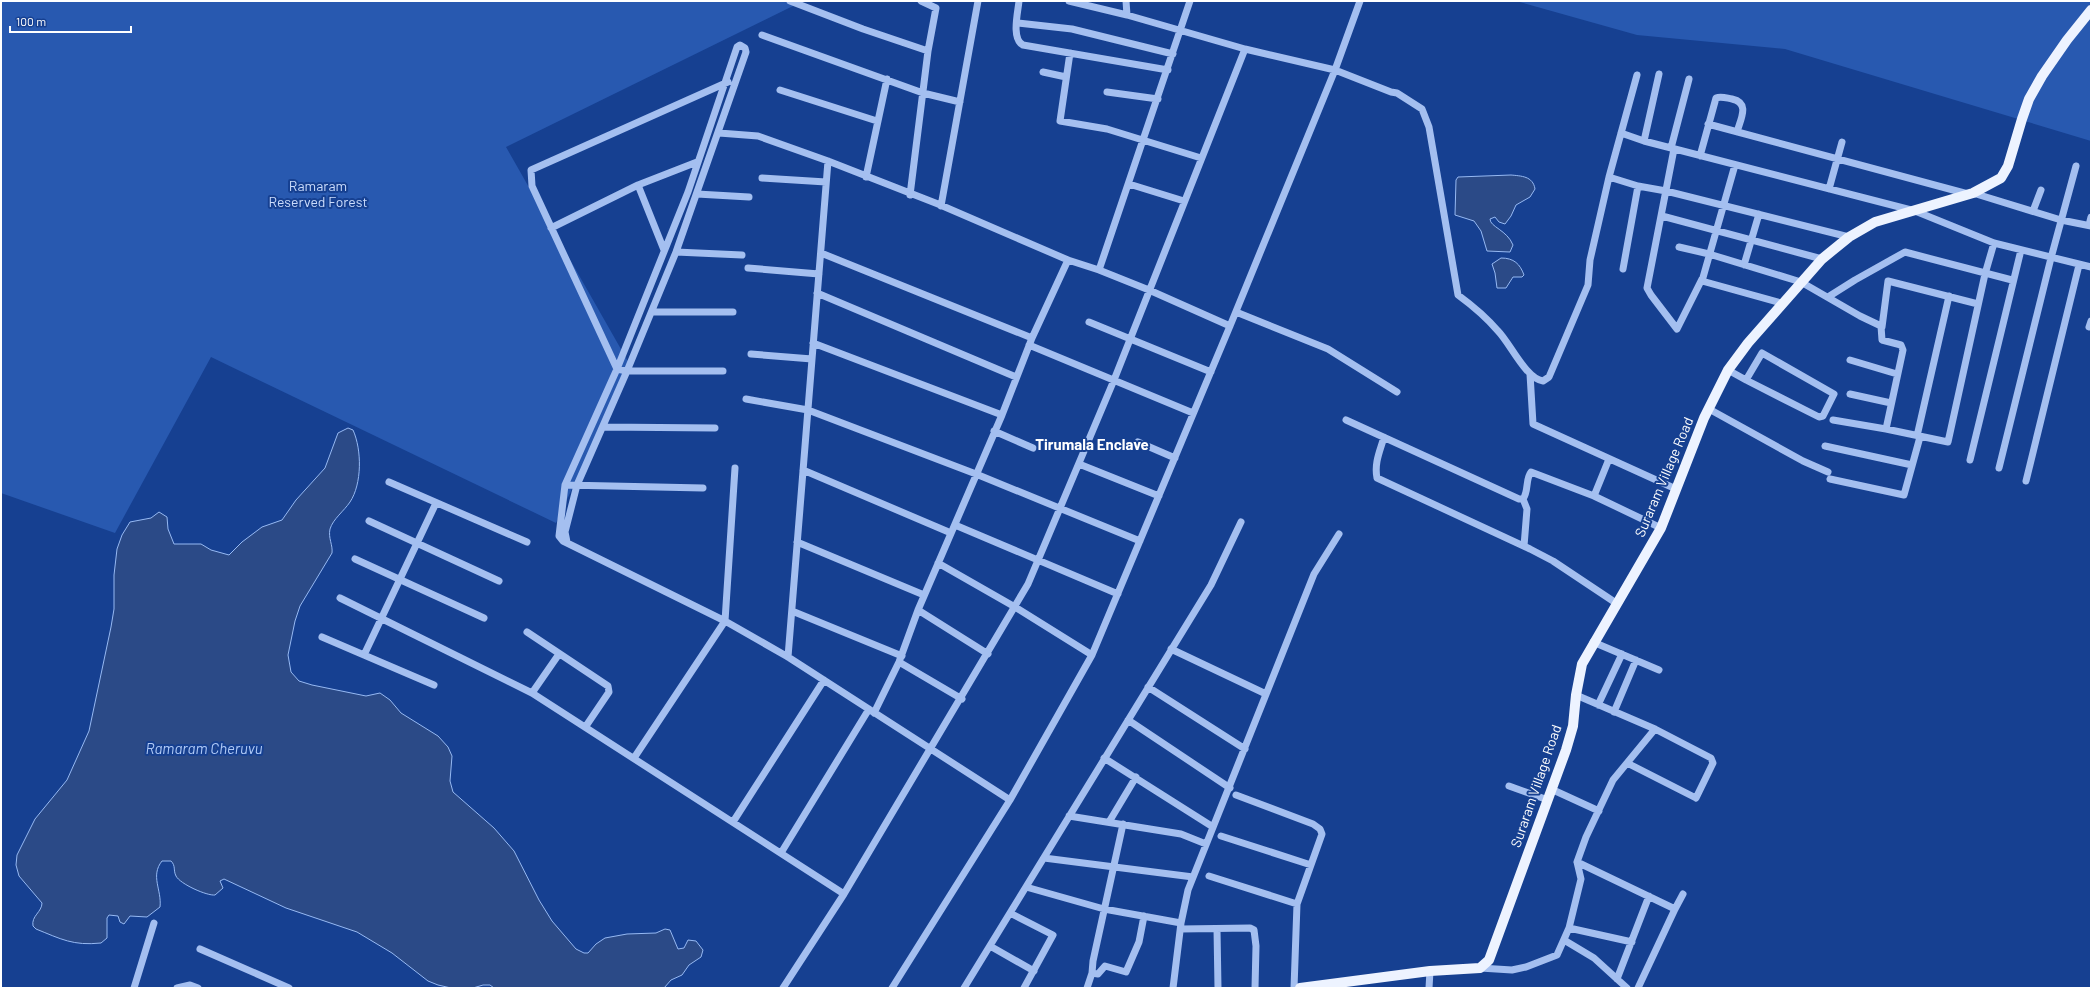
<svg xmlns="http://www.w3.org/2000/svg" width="2092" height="989" font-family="Barlow,sans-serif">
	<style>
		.green { fill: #2859b0 }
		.water { fill: #2b4a87; stroke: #96b9f3 }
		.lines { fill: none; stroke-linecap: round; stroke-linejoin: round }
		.minor { stroke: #a4bff0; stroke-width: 7 }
		.major { stroke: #edf3ff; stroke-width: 10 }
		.labels { text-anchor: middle; stroke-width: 4; stroke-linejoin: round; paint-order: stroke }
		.park-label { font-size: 14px; fill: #cbdcfc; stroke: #164091 }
		.street-label { font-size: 14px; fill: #fff; stroke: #164091 }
		.neighbourhood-label { font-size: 15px; font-weight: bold; fill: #fff; stroke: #164091 }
		.water-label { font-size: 15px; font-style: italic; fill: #b0caf7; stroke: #164091 }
	</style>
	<rect width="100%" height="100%" fill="#164091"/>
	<!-- green -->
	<path class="green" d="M1,1H793V6L506,147L630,365L556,523L211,357L115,533L1,493Z
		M1516,1H2091V141L1785,49L1637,35Z"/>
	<!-- water -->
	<path class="water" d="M1511,175C1521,176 1533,176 1535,189L1530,197L1516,205L1511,216L1505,224L1499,222L1495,217L1490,219C1490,227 1507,230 1513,245L1510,252L1487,251L1481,231L1474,221L1455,215L1456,180L1458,177Z
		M1501,258C1514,258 1520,264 1524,275L1522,277H1513L1506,288H1497L1495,273L1492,264Z
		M348,428L353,430C362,450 362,484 350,502C344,511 333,519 330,529C328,538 333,545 332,553L300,606L295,621L288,655L291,672L299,681L312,685L366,696L380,693L390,700L401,713L438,736L448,747L452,756L450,781L453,792L494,828L514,851L539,900L552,921L576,949L584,953H588L596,944L605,938L627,934L656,933L665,929L670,930L678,949L684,948L688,940L696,941L703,950L701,957L689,965L682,975L671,980L664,988H494L490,985H483L473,988H451L438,985L428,981L392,953L357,932L286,908L224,879L220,881L223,888L215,895C207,896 180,884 176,876C173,870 176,866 171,861H162C150,876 162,890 160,907L147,917L130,916L124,924L120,922L118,916L109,915L107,918V938L101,943C73,946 61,939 36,929L33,926C31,916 42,912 42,903L19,876L16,865L17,855L35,819L67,780L89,731L111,627L114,609V575L117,549L122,535L130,522L151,518L159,512L167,517L168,529L174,544H201L211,550L229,555L242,542L262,527L282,520L296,500L325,468L338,433Z"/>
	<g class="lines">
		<!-- minor -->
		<path class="minor" d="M790,1L863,29L928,51
			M1019,1C1018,12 1011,39 1023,45L1168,70
			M1069,1L1127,15L1245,49L1335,70L1391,92L1397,93L1422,109L1429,127L1458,295C1473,306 1486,317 1498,331C1510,343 1526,379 1543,381L1549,377L1588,285L1590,260L1609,177L1637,75
			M1126,1L1127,15
			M1018,23L1072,29L1173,54
			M762,35L923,93L960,102
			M1070,53L1060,121L1107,129L1201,158
			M1043,72L1066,77
			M780,90L877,121
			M1107,92L1158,99
			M1708,124L1968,194
			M719,133L758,136L828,161L938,204L1068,260L1099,270L1149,290L1230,326
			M1621,133L1644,141L1915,211L1994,243L2091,267
			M1644,141L1659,74
			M1671,148L1689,79
			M1674,149L1647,288L1651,295L1677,329L1702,279
			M1700,156L1716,98C1721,96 1726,98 1732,99C1750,103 1741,118 1737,132
			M1735,165L1702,281L1781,303
			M866,177L887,79
			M1609,177L1638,186
			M762,178L826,182
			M1129,184L1184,201
			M638,185L664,250
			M1829,189L1842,142
			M1973,193L2061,220L2091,226
			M697,194L749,197
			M910,195L928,51L936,8L921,1
			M941,206L978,1
			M2033,211L2041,190
			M1662,216L1822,259
			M2089,225L2091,217
			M551,228L638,185L697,162
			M1679,247L1709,254L1801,282L1860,316L1881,326L1882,340L1901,345L1903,350L1886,429
			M676,252L742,255
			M821,253L1032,338
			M1744,265L1759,214
			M748,268L819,274
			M1623,269L1638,186L1666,191L1849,237
			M1099,270L1190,1
			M817,293L1016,377
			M1828,297L1855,280L1905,252L2012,280
			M652,312H733
			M1236,312L1328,349L1397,392
			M1089,322L1211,372
			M1882,327L1888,281L1978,304
			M2089,327L2091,321
			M813,343L1002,415
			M1029,345L1193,413
			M1762,353L1834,394L1823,416L1819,417L1746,380Z
			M751,354L812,359
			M1850,360L1897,374
			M1728,370L1746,380
			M723,371H627L617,369L532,186L531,170L728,82
			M1530,374L1533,424L1676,489
			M1850,394L1891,403
			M746,399L808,410L976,474L1140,541
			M1709,409L1803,461L1828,472
			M1346,420L1519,499H1523C1529,491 1525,480 1531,472L1594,496L1661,528
			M1833,420L1886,429L1948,442L1985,274L1994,243
			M603,427L715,428
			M994,431L1033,448
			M1917,436L1949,296
			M1384,437C1380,451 1374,463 1377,478L1530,549L1553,561L1616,603
			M1138,442L1175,458
			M1825,446L1912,465
			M1970,460L2021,250
			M1079,464L1159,496
			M1999,468L2051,258L2076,166
			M803,470L951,533
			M1830,479L1904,495L1920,437
			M2026,481L2079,265
			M389,482L527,542
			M565,485L703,488
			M1594,496L1609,459
			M1523,499L1527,509L1524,546
			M369,521L499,581
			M955,525L1118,594
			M567,542L565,532L577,485L627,371L676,252L746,52L745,48L740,45L737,47L688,192L617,369L565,485L559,536L563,541L725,621L788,657L1010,800
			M797,542L924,595
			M355,559L484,618
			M938,563L1015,607L1092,655
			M340,598L532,693L844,894
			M918,610L988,654
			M792,611L902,656
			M527,632L608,686L609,692L586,726
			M322,637L434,685
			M1593,642L1659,670
			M1171,649L1266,694
			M364,655L436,503
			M788,657L828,161
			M899,662L962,699
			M1148,687L1245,749
			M532,693L559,654
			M1576,695L1655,729L1711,758L1713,763L1696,798L1627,763
			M1598,705L1622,654
			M1614,712L1636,660
			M874,713L899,662L918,610L1002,415L1032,338L1068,260
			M1128,720L1230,788
			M634,758L725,621L735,468
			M1104,758L1213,827
			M1509,786L1548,800
			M1551,789L1599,811
			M1236,795L1313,824L1320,829L1322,834L1297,904L1294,988
			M1069,816L1181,834L1206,844
			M733,822L824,680
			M1109,822L1136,777
			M1221,836L1311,865
			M781,853L869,709
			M1044,858L1193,877
			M1577,862L1675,909L1638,988
			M1209,876L1297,904
			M1026,887L1104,909L1181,923
			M1675,909L1683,894
			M1010,913L1053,935L1024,988
			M1569,928L1632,942
			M1181,929L1250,928L1254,930L1256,946L1255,988
			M1217,929L1218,988
			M1564,940L1594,958L1627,988
			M990,946L1034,971
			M200,949L289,988
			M1480,968L1512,970L1526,967L1557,955L1569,928L1581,879L1577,862L1586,837L1613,780L1655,729
			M1092,973L1098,974L1105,966L1126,972L1139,942L1144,916
			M1617,979L1649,896
			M134,988L154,923
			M177,988L190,985L198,988
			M783,988L844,894L1028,584L1114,380L1245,49
			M892,988L1010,800L1092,655L1230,326L1335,70L1360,1
			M964,988L1211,585L1241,522
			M1087,988L1092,973L1093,961L1123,824
			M1173,988L1181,923L1188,890L1314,574L1339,534
			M1429,988L1430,971"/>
		<!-- major -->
		<path class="major" d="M1300,988L1430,971L1480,968L1489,960L1566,750L1573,726L1576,695L1582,664L1661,528L1704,418L1728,370L1748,343L1822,259L1849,237L1875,222L1973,193L2001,178L2008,166L2022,119L2029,99L2042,76L2067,40L2091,10"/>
	</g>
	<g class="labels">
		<!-- park labels -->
		<g class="park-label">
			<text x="318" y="191">Ramaram<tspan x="318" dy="16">Reserved Forest</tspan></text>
		</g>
		<!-- street labels -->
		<g class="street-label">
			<text transform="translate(1664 477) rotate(-67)" y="5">Suraram Village Road</text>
			<text transform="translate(1536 786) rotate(-71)" y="5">Suraram Village Road</text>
		</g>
		<!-- neighbourhood labels -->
		<g class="neighbourhood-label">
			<text x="1092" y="450">Tirumala Enclave</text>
		</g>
		<!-- water labels -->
		<g class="water-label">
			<text x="204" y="754">Ramaram Cheruvu</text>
		</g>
	</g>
	<!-- border -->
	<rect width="2092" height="989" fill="none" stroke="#ffffff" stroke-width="4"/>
	<!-- scale -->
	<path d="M10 26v6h121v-6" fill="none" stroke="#ffffff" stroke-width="2"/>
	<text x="16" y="26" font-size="12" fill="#ffffff" stroke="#164091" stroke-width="3" paint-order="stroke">100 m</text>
</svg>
